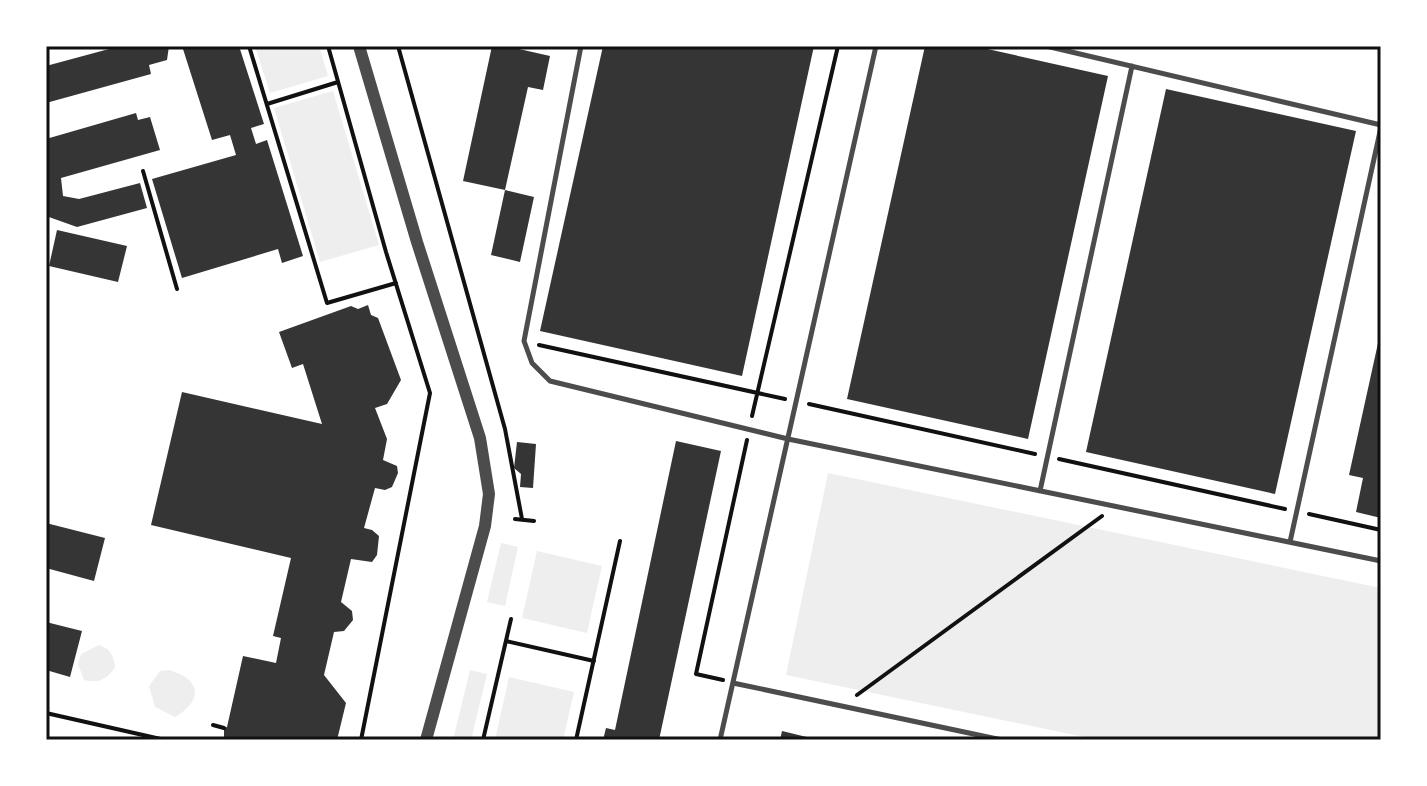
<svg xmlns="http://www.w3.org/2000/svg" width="1427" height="786" font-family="'DM Sans',sans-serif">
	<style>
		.green { fill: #eee }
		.building { fill: #353535 }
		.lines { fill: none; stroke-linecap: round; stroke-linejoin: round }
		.path { stroke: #111; stroke-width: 4 }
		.service { stroke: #4c4c4c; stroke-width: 5 }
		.tertiary { stroke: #4c4c4c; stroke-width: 12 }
		.neatline { fill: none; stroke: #111; stroke-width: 3 }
	</style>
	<rect width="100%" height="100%" fill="#fff"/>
	<!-- green -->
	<path class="green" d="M255,46H319L328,76L270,93Z
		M333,91L379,245L320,262L274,108Z
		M828,473L1381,588V740H1099L786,675Z
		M501,543L518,547L505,606L487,602Z
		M537,551L602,566L587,633L522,618Z
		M99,645C111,649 114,656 115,668C106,679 99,684 84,680L78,664L81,654Z
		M169,670C201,679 204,700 175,717L155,707L149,686L160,671Z
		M470,670L487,674L471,740H453Z
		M509,677L574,692L563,740H495Z"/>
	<!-- building -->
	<path class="building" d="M120,46H169L167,60L149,65L151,74L46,103V66Z
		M193,46H239L264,124L251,128L256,144L267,140L303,256L282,263L278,249L182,278L152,179L236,155L230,135L212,140L183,49Z
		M492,46H506L550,56L543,90L528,87L505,190L463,181Z
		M603,46H814L742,376L540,331Z
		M925,46H974L1108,76L1028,439L847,399Z
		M1166,89L1356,131L1275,494L1086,452Z
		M136,113L138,120L150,117L160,150L61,178L63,196L79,199L140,183L147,208L77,227L46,216V139Z
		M505,190L534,197L520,262L491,255Z
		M57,230L127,246L118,282L49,266Z
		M368,305L371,315L378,318L401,380L387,404L375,408L387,439L383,460L397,466L398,473L392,487L385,490L375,488L364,528L372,530L379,536L377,555L372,562L351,559L341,602L352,611L353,620L344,631L334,632L324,675L346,703L337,740H234L224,738V728L227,727L243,656L276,663L281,638L273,636L291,558L151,525L182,392L322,424L303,364L292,368L279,332L351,306L358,309Z
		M1380,334H1381V518L1356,512L1363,478L1349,475Z
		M676,441L721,451L659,740H603L606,728L615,730Z
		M517,442L536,444L533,488L520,487L521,474L514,468Z
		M46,523L105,538L94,581L46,568Z
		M46,622L82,631L70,677L46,670Z
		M782,731L815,739V740H780Z"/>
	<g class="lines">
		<!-- path -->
		<path class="path" d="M249,46L327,303L396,283
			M328,46L386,252L430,393L361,740
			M398,46L505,429L522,519
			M267,104L338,82
			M143,171L177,289
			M539,345L785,399
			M809,404L1035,454
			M752,416L838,46
			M1059,459L1285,509
			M1309,514L1381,530
			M515,519L534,521
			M506,641L594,661
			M723,680L696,674L747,440
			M857,695L1102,516
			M46,713L165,740
			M213,725L224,728
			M483,740L511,619
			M576,740L620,541"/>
		<!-- service -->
		<path class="service" d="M581,46L524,341L532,363L550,381L788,439L1381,561
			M1046,46L1381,125
			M1040,491L1132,66
			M1290,542L1381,127
			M733,683L1002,740
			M720,740L876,46"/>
		<!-- tertiary -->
		<path class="tertiary" d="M359,46L417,242L480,438L489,494L485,526L426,740"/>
	</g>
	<!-- border -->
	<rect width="1427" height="786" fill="none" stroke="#ffffff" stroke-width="96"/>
	<rect x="48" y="48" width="1331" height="690" class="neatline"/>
</svg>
